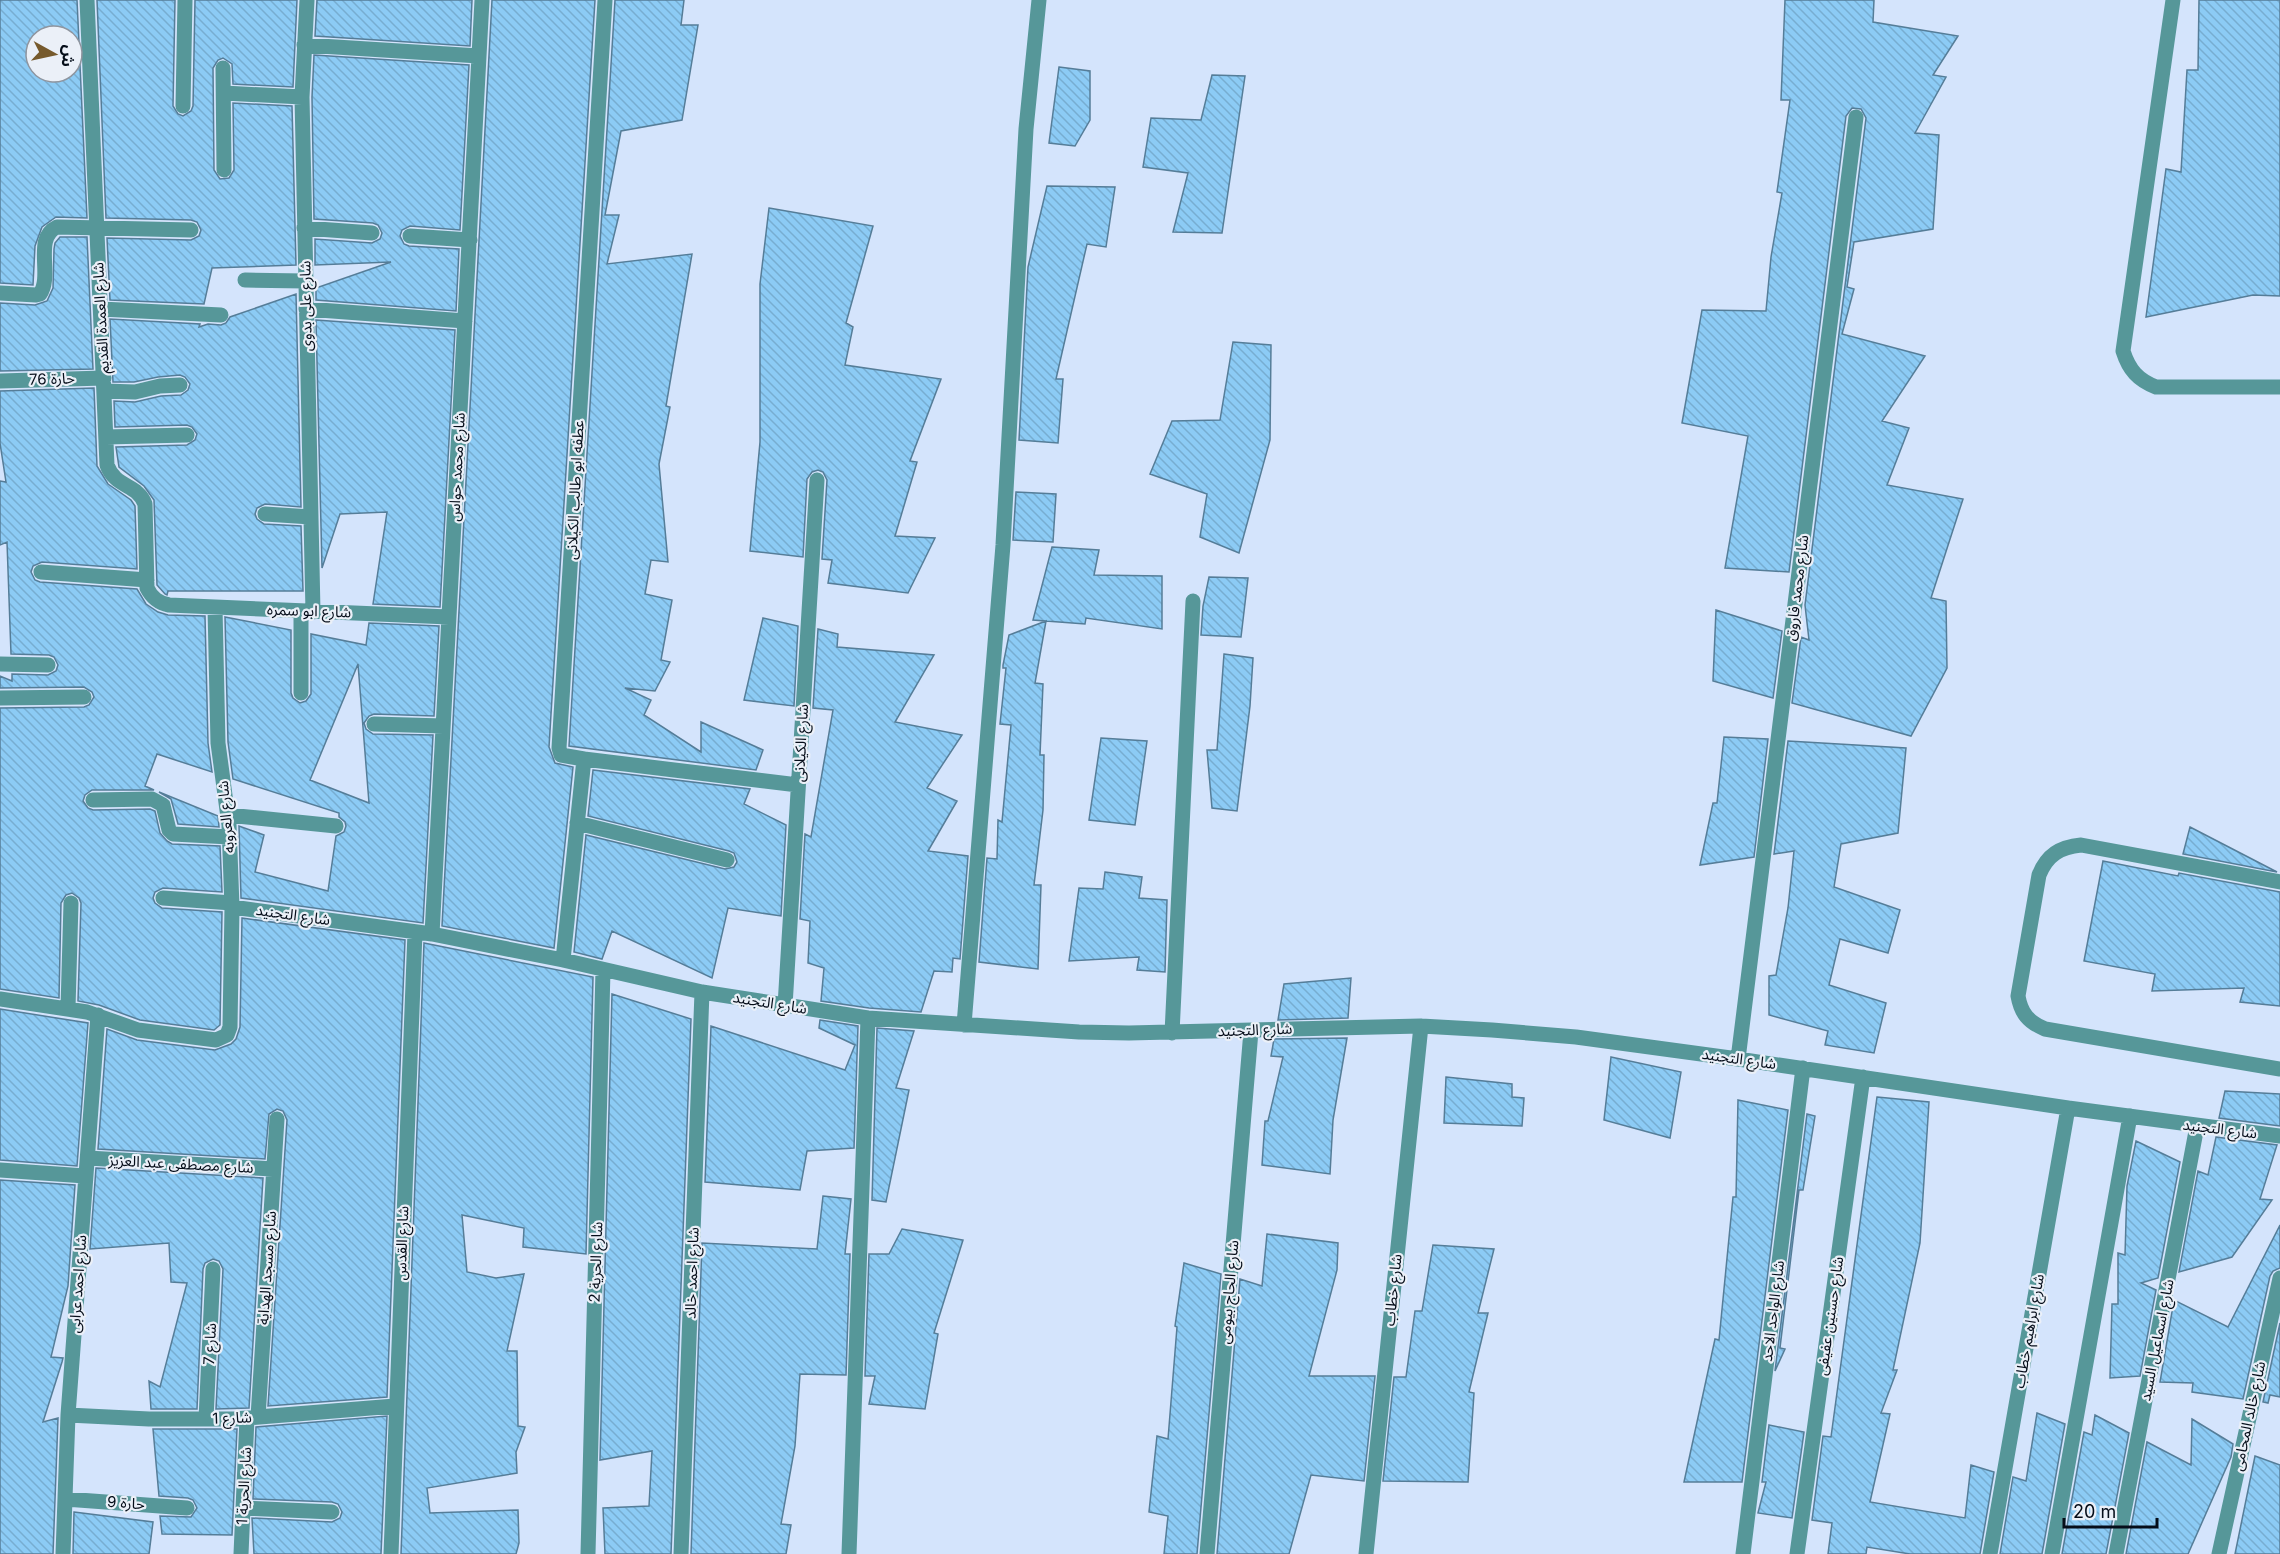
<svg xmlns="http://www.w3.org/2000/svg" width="2280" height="1554" font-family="Inter,'Noto Sans Arabic',sans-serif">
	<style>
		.building { fill: url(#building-back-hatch); stroke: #557d98; stroke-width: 1.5; fill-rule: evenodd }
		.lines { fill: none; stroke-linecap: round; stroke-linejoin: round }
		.minor { stroke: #569799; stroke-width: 15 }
		.labels { text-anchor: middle; stroke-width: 4.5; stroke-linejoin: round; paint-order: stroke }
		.street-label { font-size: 15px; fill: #050d19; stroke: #ebf0f8 }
	</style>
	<defs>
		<pattern id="building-back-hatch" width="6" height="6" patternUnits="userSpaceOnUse" patternTransform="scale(1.5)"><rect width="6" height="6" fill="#8ccbf5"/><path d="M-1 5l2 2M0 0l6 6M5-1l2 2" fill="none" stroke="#77add1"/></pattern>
	</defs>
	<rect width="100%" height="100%" fill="#d4e4fc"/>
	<!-- building -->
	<path class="building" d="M0,0H77L87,218L56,217L42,227L35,246L33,285L0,283ZM36,36H72V72H36Z
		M97,0H175L173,106L178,114L183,116L191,111L193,106L195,0H297L293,87L233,84L232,64L223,58L218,60L213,68L214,170L220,179L229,178L234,170L233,103L292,106L296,265L212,268L204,304L110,300L107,238L191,240L199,236L201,230L197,222L191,220L106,218Z
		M317,0H472L470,46L315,36Z
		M492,0H595L549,747L555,763L573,767L554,948L442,926Z
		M615,0H684L681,25H698L682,120L621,131L605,215H619L607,264L692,254L666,406L670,407L659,464L668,562L651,560L645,594L672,600L661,660L670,662L655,691L625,688L651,700L644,715L701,752V722L763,750L756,770L569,746Z
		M1785,0H1874L1873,22L1958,36L1933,75L1946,77L1915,133L1939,135L1933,229L1854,242L1847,287L1854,289L1842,334L1925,356L1882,421L1909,428L1887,485L1963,499L1931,598L1946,601L1947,668L1911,736L1792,703L1801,637L1809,640L1805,605L1866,118L1861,109L1852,108L1846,116L1789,572L1725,568L1748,436L1682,423L1702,310L1766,311L1771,257L1782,193L1777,192L1790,100H1781Z
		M2199,0H2280V296L2253,295L2146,317L2166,169L2181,172L2187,70H2198Z
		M314,55L469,65L460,230L410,226L402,230L400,236L404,244L409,246L459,249L456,311L316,300V288L391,262L315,265V239L372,243L380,239L382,233L378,225L373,223L314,219L312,97Z
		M1059,67L1090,71V120L1075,146L1049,143Z
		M1212,75L1245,76L1222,233L1173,232L1188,173L1143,167L1151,118L1201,120Z
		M1047,186L1115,187L1106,247L1087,244L1056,379H1063L1058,443L1019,440L1028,267Z
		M769,208L873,226L846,323L853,327L845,365L941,379L910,461L917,462L895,536L935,538L908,593L828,583L832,560L822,559L827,480L823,472L818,470L812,472L807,479L803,557L750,551L760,442V284Z
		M60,237H87L93,369L0,371V303L35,305L47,301L53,288L54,249L55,243Z
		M296,294L301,507L265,504L257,508L255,514L257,519L264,524L301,526L303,591H168L167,595L165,594L157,585L154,500L144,486L119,467L116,447L187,445L195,440L197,434L192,427L187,425L115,427L114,401L135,402L161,396L181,395L188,390L190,384L185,377L180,375L158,377L134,382H113L110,319L200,324L199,327L208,324L221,325L226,323L230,317Z
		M316,320L455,330L440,607L373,604L387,512L340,514L322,568Z
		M1233,342L1271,345L1270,440L1239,553L1200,537L1207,494L1150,474L1172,421L1220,420Z
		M94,388L97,466L108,484L131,500L135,506L137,569L42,562L33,566L31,572L35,580L40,582L137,589L146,604L158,612L168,615L205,616L208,743L212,772L157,754L145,786L154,790H92L85,795L83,801L88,808L93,810L150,809L155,811L160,833L167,841L172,844L220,846L222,892L163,888L155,892L153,898L155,903L162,908L222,912L220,1025L214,1030L140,1020L99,1005L78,1001L81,903L79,898L72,893L66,895L61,903L59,998L0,989V708L84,707L89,705L94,697L92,692L84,687L0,688V676L12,681V674L48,675L56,671L58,665L54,657L49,655L11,654L7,542L0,545V481L6,482L0,443V391Z
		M1016,492L1056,494L1053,542L1013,540Z
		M1052,547L1099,550L1094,575L1162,576V629L1086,618L1085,624L1033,620Z
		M1209,577L1248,578L1241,637L1201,635L1203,606Z
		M1716,610L1782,631L1773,698L1713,681Z
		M225,617L291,630V693L293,698L300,703L306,701L311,694V634L366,645L369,623L439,626L434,716L374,714L369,716L364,723L366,729L373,734L433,735L423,923L241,898L239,826L264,835L255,872L328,891L336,836L344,832L346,826L345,822L339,817V813L233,779L228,742ZM358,664L369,803L310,780Z
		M763,618L798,626L794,706L744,700Z
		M1046,621L1035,683L1043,684L1040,755H1044L1043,810L1034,885H1041L1038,969L979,962L987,858L997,859L998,820L1002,822L1011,725L1000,724L1006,668H1003V665L1009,635Z
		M818,629L838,634L837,647L934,655L895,722L962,735L927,788L957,801L928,851L968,856L960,959L953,958L952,972L934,971L921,1012L869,1008L821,1001L824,968L808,963L810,921L800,919L805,834L811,837L833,710L813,708Z
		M1224,654L1253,658L1250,706L1237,811L1212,808L1207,750H1217Z
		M1724,737L1768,739L1754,857L1700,865L1713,803H1717Z
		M1101,738L1147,741L1135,825L1089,820Z
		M1788,741L1906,748L1898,833L1841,844L1834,887L1900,910L1888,953L1840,939L1829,985L1886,1003L1874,1053L1825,1045L1828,1031L1769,1015V976L1776,975L1788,908L1794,851L1774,854Z
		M593,770L750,789L744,804L786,825L781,916L728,908L712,978L612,931L602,959L574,952L586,835L725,869L734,867L737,862L734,853L729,851L588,816Z
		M159,792L218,816L219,827L178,824L171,799Z
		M2190,827L2277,872L2183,854Z
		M2103,861L2178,876L2179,873L2280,892V1006L2240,1002L2244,988L2152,991L2155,974L2084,961Z
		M1105,872L1142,877L1139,898L1167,900L1165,972L1137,970L1139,957L1069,961L1079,888L1103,889Z
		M242,918L405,940L387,1397L268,1406L287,1120L283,1111L277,1109L269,1114L265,1159L98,1149L107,1029L137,1040L215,1050L231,1044L236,1039L240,1027Z
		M424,943L593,977L586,1254L523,1247L524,1228L462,1215L467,1272L496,1278L524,1274L507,1351H517L518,1426L525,1427L516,1452L517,1473L427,1488L430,1513L518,1510L519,1543L516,1554H401Z
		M1351,978L1348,1018L1278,1020L1284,984Z
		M612,994L691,1019L671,1554H605L603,1508L649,1506L652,1451L600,1460Z
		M0,1009L88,1023L77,1166L0,1160Z
		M820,1020L858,1026L854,1148L807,1151L800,1190L705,1182L711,1026L845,1070L855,1045L819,1028Z
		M877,1028L914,1031L896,1088L909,1090L886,1202L872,1200Z
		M1347,1038L1333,1120L1330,1174L1262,1165L1265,1121H1268L1283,1057L1271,1056L1274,1039Z
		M1611,1057L1681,1072L1670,1138L1604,1120Z
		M1446,1077L1512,1084V1097L1524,1098L1522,1126L1444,1123Z
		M2225,1091L2280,1094V1126L2219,1118Z
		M1877,1097L1929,1102L1920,1243L1893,1370H1897L1881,1413L1890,1414L1870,1502L1965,1518L1971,1465L1994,1472L1980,1554H1910L1867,1547L1866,1554H1828L1832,1523L1812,1520L1823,1436L1831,1437Z
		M1738,1100L1788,1110L1742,1482H1684L1715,1339L1719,1340L1733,1197H1736Z
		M1807,1114L1815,1116L1803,1190H1799L1780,1348L1785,1349L1775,1371Z
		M2216,1137L2277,1145L2260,1199L2272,1200L2232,1257L2179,1272L2198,1171L2208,1175Z
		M2136,1141L2180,1162L2158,1278L2141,1283L2156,1290L2140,1376L2110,1378L2112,1304H2118V1253L2125,1255L2127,1186Z
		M96,1168L263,1178L249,1408L216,1409L223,1269L219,1261L213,1259L205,1263L203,1269L197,1409H151L149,1381L160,1387L187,1283L171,1282L169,1243L90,1249Z
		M0,1180L75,1185L68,1286L51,1357L63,1358L62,1362L43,1422L58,1418L53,1554H0Z
		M823,1196L851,1199L845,1254H850L846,1375L800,1374L795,1446L781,1524L791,1525L786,1554H691L702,1243L817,1249Z
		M2280,1225V1268L2273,1271L2270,1276L2243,1399L2192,1392L2193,1383L2160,1382L2174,1300L2228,1327Z
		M902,1229L963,1240L934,1333L938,1334L925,1409L869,1404L875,1376H865L869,1254H889Z
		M1267,1234L1338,1243L1337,1270L1309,1376H1375L1364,1481L1311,1475L1289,1554H1217L1240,1279L1262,1286Z
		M1433,1245L1494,1249L1478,1313H1488L1469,1392L1474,1393L1468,1482L1383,1481L1394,1377H1406L1415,1311H1422Z
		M1184,1263L1221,1274L1197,1554H1164L1168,1516L1149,1512L1157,1436L1168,1439L1177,1327L1175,1326Z
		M2280,1323V1397L2270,1395L2268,1403L2263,1402Z
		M2037,1413L2065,1424L2042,1554H2000L2013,1477L2026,1481Z
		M2095,1415L2129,1433L2106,1554H2062L2084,1432L2092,1435Z
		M387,1416L381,1554H254L252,1518L332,1522L340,1518L342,1512L338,1504L332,1502L253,1499L256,1427Z
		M2192,1419L2233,1444L2231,1457L2188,1554H2126L2147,1442L2191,1465Z
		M1769,1425L1804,1432L1792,1518L1758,1513L1766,1482H1762Z
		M153,1429H237L232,1535L162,1534L160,1516L191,1517L197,1508L193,1500L188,1498L159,1496Z
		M2255,1456L2280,1465V1554H2235Z
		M74,1512L153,1522L149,1554H73Z"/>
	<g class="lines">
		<!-- minor -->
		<path class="minor" d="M87,0L107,465C115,488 138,484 145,504L147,588C152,598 158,603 169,605L449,617
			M307,0L302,97L313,612
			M2173,0L2123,351C2129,370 2138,380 2156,387H2280
			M304,45L479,56
			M223,68L224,170
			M224,93L302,97
			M183,106L185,0
			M304,228L372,233
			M410,236L470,240
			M245,280L305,281
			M0,293L36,295L40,294C53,275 33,238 57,227L191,230
			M101,309L221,315
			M306,309L465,321
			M0,381L104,378
			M104,391L135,392L160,386L180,385
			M106,437L187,435
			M265,514L311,517
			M41,572L147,580
			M301,611V693
			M0,664L48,665
			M0,698L84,697
			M374,724L443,726
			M584,759L798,785
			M93,800L152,799L163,805L169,830L173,834L230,837
			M228,815L336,826
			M577,823L727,860
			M2280,882L2081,845C2060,847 2047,855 2039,875L2018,996C2021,1013 2028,1022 2045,1029L2280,1069
			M163,898L232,903
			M232,907L432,934L563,960L702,992L868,1018L1079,1032L1129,1033L1421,1026L1492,1030L1576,1037L1738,1059L2068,1108L2280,1136
			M432,934L482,0
			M563,960L584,759L561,755L559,748L605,0
			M0,999L87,1012L138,1030L216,1040L227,1035L230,1027L232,907L229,825L218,743L215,608
			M785,1006L817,480
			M68,1008L71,903
			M964,1025L1003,545L1026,129L1039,0
			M1172,1033L1193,601
			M1738,1059L1856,117
			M88,1158L273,1169
			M0,1170L85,1176
			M68,1415L149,1419H234L395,1406
			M258,1417L277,1119
			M206,1419L213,1269
			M65,1499L187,1508
			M243,1508L332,1512
			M63,1554L68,1415L98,1015
			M241,1554L247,1418
			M391,1554L415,932
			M588,1554L603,970
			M681,1554L702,992
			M849,1554L868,1018
			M1207,1554L1251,1031
			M1366,1554L1421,1026
			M1743,1554L1803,1068
			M1797,1554L1863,1077
			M1990,1554L2068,1108
			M2052,1554L2130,1116
			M2116,1554L2197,1126
			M2219,1554L2280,1278"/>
	</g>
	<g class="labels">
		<!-- street labels -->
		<g class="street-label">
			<text transform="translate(306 306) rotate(-91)" y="5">شارع على بدوى</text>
			<text transform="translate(101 318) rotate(-93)" y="5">شارع العمدة القديم</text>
			<text transform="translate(52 379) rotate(-2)" y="5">حارة 76</text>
			<text transform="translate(457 467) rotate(-87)" y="5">شارع محمد حواس</text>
			<text transform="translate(575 490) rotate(-87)" y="5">عطفه ابو طالب الكيلانى</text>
			<text transform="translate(1797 588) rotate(-83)" y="5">شارع محمد فاروق</text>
			<text transform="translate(309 611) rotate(2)" y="5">شارع ابو سمره</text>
			<text transform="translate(801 743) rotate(-87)" y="5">شارع الكيلانى</text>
			<text transform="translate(226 817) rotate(-95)" y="5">شارع العروبه</text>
			<text transform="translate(293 915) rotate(8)" y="5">شارع التجنيد</text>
			<text transform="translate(770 1003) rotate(9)" y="5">شارع التجنيد</text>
			<text transform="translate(1255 1030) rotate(-2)" y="5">شارع التجنيد</text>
			<text transform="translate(1739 1059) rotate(8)" y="5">شارع التجنيد</text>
			<text transform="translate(2220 1129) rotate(7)" y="5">شارع التجنيد</text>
			<text transform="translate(181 1164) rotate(3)" y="5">شارع مصطفى عبد العزيز</text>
			<text transform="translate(402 1243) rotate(-88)" y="5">شارع القدس</text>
			<text transform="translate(596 1262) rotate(-88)" y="5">شارع الحرية 2</text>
			<text transform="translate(267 1268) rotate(-86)" y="5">شارع مسجد الهداية</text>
			<text transform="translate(692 1273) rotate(-88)" y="5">شارع احمد خالد</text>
			<text transform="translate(78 1284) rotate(-86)" y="5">شارع احمد عرابى</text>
			<text transform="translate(1393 1290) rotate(-84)" y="5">شارع خطاب</text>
			<text transform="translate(1229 1292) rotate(-85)" y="5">شارع الحاج بيومى</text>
			<text transform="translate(1773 1311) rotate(-83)" y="5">شارع الواحد الاحد</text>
			<text transform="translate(1830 1316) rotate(-82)" y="5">شارع حسنين عفيفى</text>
			<text transform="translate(2029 1331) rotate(-80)" y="5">شارع ابراهيم خطاب</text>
			<text transform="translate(2157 1340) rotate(-79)" y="5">شارع اسماعيل السيد</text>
			<text transform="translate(210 1344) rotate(-87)" y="5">شارع 7</text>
			<text transform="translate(2249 1416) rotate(-78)" y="5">شارع خالد المحامى</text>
			<text transform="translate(232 1418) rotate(-2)" y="5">شارع 1</text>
			<text transform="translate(244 1486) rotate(-87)" y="5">شارع الحرية 1</text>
			<text transform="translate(126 1503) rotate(4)" y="5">حارة 9</text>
		</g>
	</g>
	<!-- north arrow -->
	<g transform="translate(54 54) rotate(98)"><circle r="28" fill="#ebf0f8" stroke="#8f959f" stroke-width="1.5"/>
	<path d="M0-4.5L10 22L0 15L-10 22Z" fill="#765a2d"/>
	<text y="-9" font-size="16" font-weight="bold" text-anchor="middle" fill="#050d19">ش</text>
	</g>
	<!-- scale -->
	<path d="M2064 1518v9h93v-9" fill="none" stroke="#050d19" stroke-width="3"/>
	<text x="2073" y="1518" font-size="18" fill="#050d19" stroke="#ebf0f8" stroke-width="4.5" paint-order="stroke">20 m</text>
</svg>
